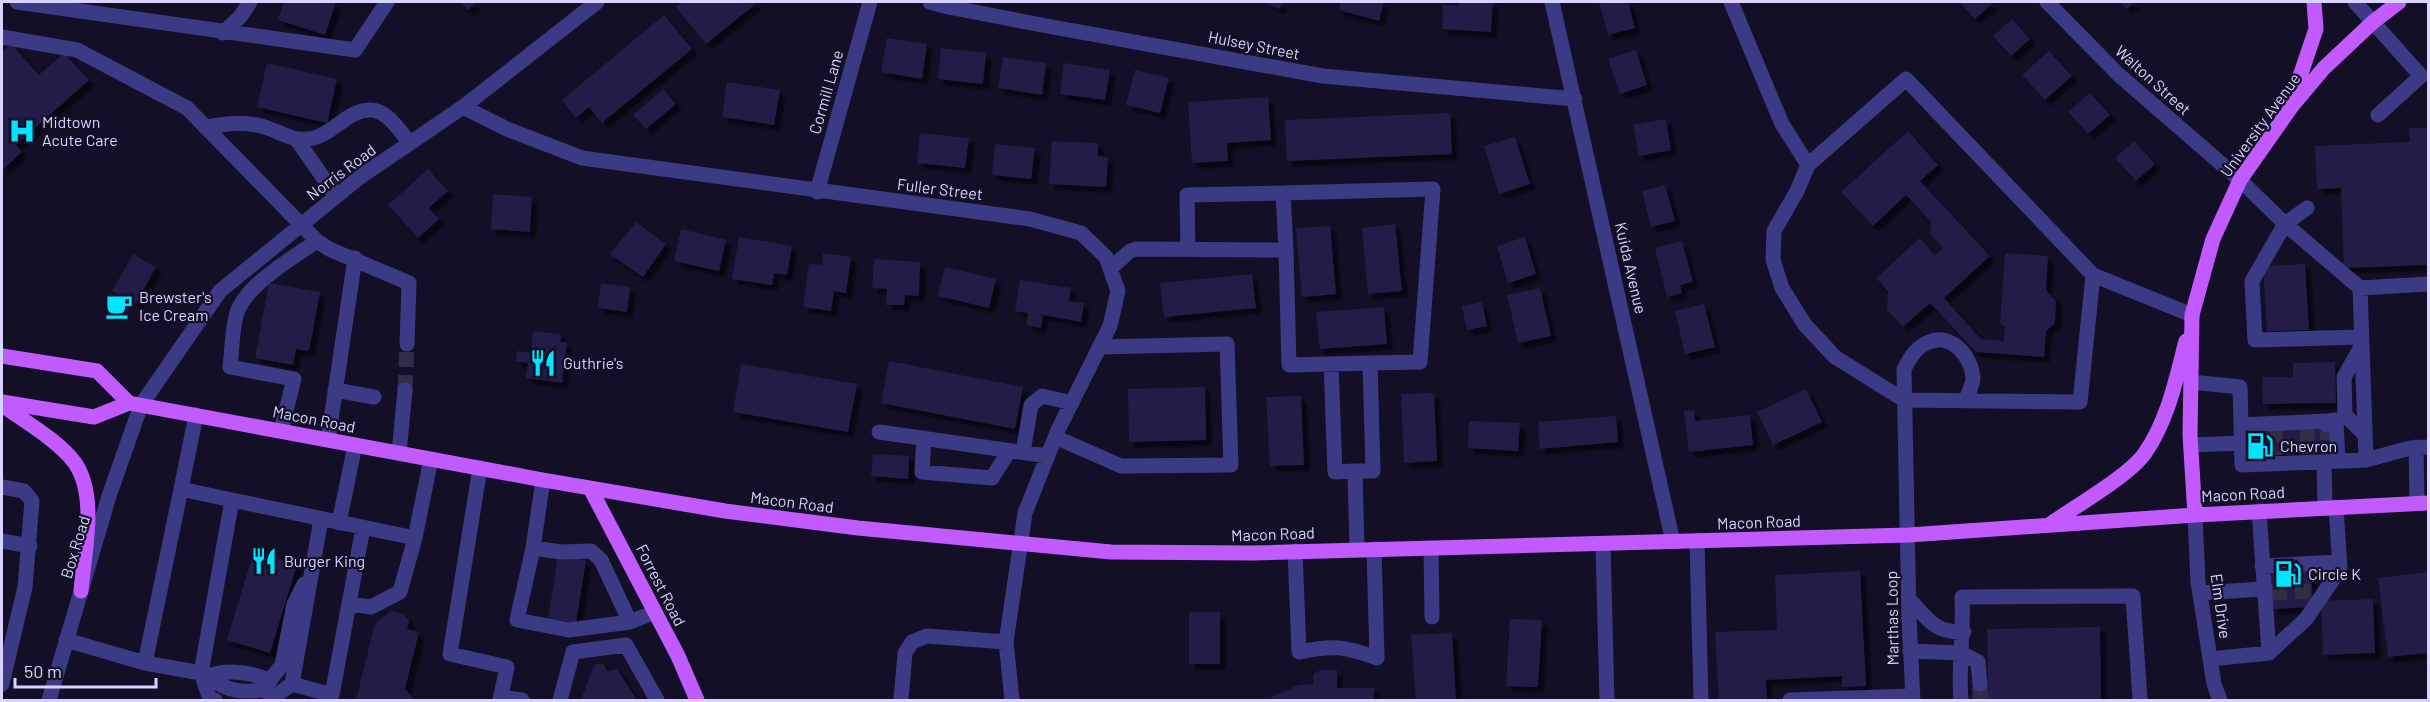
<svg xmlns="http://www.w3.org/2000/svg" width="2430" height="702" font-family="Barlow,sans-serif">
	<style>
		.building { fill: #241b47; filter: url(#shadow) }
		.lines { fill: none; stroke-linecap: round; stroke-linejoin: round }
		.minor-tunnel { stroke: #312d47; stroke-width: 15; stroke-dasharray: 15 8; stroke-linecap: butt }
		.minor { stroke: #3d3a85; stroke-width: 15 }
		.major { stroke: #c25bff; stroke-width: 15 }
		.labels { text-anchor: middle; stroke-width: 4.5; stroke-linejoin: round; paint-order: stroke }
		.street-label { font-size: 16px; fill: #d9d4ff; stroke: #130f26 }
		.poi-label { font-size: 16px; fill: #d9d4ff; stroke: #130f26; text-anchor: start }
	</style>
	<defs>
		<filter id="shadow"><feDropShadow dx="5.5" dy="5.5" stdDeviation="1.5" flood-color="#0009"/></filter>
	</defs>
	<rect width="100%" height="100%" fill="#130f26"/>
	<!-- building -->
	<path class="building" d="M284,2H336L325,35L278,20Z
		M460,2H477L468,10Z
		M682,2H758L706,44L676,7Z
		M1264,2H1283L1279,9Z
		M1341,2H1384L1379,21L1339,10Z
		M1459,2H1493L1491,32L1442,29L1443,5L1459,6Z
		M1599,2H1628L1635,28L1608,35Z
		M1959,2H1994L1975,19Z
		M2120,2H2135L2127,9Z
		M664,15L692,49L602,123L589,107L576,118L562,100Z
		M2012,19L2030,39L2011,56L1993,36Z
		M887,38L927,44L922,79L881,72Z
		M11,44L39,75L64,53L89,80L16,145L22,152L2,170V52Z
		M941,48L986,53L983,84L938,79Z
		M1636,50L1647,85L1620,94L1608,59Z
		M2049,51L2072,76L2045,100L2022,75Z
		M1003,57L1046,63L1042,95L998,88Z
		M267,63L337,79L327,123L257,107Z
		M1064,63L1110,70L1105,100L1060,94Z
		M1135,70L1169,78L1160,113L1126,105Z
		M727,82L780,90L774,125L722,117Z
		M663,89L676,104L646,129L633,115Z
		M2090,93L2110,115L2088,134L2068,112Z
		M1268,97L1271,140L1227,143L1228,161L1192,163L1188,102Z
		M1450,113L1452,154L1287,161L1285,120Z
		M1666,119L1671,150L1639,156L1633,125Z
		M2409,128H2428V265L2344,268L2341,188L2317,189L2315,146L2410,142Z
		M1908,131L1938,165L1920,181L1990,256L1944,298L1981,339L2004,341L2005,327L2000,323L2005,253L2048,256L2046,290L2056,301L2055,323L2046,331L2044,357L1976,352L1930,303L1903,327L1887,310L1888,291L1876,278L1920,238L1935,255L1943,248L1930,234L1931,222L1906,195L1873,226L1841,192Z
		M920,133L969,138L965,168L917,163Z
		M1515,137L1530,184L1499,194L1484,146Z
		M1052,141L1098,143V156L1108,157L1106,187L1049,184Z
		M2134,141L2155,164L2136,181L2115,158Z
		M995,144L1035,148L1031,179L992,175Z
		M428,169L448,191L429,208L439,219L418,238L388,205Z
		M1665,185L1675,221L1651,227L1642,191Z
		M493,194L532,197L530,232L491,229Z
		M636,222L666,244L643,277L610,254Z
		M1395,224L1402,291L1368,294L1362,228Z
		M1330,226L1336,294L1302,297L1296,228Z
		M681,229L726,240L719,271L674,261Z
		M739,237L792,246L787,275L774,273L772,285L732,279Z
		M1525,237L1536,274L1508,283L1497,246Z
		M1682,241L1693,282L1680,285L1682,293L1667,297L1655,248Z
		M823,253L851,257L846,293L834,291L831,311L803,307L809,264L822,265Z
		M133,254L156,267L136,304L112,291Z
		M874,259L920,262L919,296L905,295L904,305H886L887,289L872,288Z
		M2305,264L2309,330L2267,331L2263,266Z
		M945,267L996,279L989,308L938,296Z
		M1252,274L1256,308L1164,317L1160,283Z
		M1020,280L1071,288L1069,301L1084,303L1081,322L1043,315L1041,328L1026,325L1028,313L1015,311Z
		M269,283L320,292L309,351L296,349L293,365L255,358Z
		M601,283L630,287L627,312L598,308Z
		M1540,288L1551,336L1518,343L1507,295Z
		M1482,302L1487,326L1467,330L1462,306Z
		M1704,304L1715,347L1685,354L1675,311Z
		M1384,307L1387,344L1320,349L1316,312Z
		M533,331L561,334L560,342H567L562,383L526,378L528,363L516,361L517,351L531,353Z
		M889,361L1023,387L1015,429L881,403Z
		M2335,362L2336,403L2263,404L2262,377H2293V363Z
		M741,364L857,384L848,432L733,412Z
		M1205,387L1206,440L1129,442L1128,389Z
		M1806,389L1822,422L1773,445L1757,412Z
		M1434,393L1437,461L1404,463L1401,394Z
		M1301,396L1304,465L1270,466L1266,397Z
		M1694,410L1695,421L1750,415L1753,445L1689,452L1684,411Z
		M1616,416L1618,442L1540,449L1538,422Z
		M1469,421L1520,423L1518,451L1468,448Z
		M2330,425L2332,452L2249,457L2247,429Z
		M873,454L909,456L908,479L871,476Z
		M254,551L297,565L270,653L227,640Z
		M558,556L586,560L576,623L548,619Z
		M2311,569L2313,607L2273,609L2271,571Z
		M1860,571L1866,686L1842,687V676L1766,680L1767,700H1719L1715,632L1777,630L1775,575Z
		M2428,572V653L2388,657L2378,578Z
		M2373,599L2375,653L2323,655L2321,601Z
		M392,611L403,614L409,621L407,629L419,632L405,689L415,700H356L375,623Z
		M1189,612H1220V664H1189Z
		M1510,619L1542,620L1538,687L1506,686Z
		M2100,627L2101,700H1972V684H1988L1987,629Z
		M1452,633L1456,700H1416L1411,635Z
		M603,663L607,671L617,669L637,700H581L594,665Z
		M1321,670H1337V688H1374V700H1273L1271,697L1299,685L1313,684V674Z"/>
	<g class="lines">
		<!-- minor-tunnel -->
		<path class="minor-tunnel" d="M405,390L407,344
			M2327,425L2328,453
			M2307,426L2308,454
			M2275,428L2276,455
			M2255,429L2256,456
			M2272,593L2312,591
			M1980,684L1981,700"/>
		<!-- minor -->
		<path class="minor" d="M17,2L355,50L387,2
			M930,2L948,7L1047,26L1323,76L1575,99
			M1552,2L1673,542
			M1731,2L1782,124L1808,165
			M2047,2L2119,75L2240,180L2285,224L2360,288L2428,284
			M2355,2L2421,76L2378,115
			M223,33L240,17L250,2
			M2,37L77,50L187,108L317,241L329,249L409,283L407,344
			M463,107L507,129L582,158L1030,219L1081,233L1106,257L1118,291L1110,326L1058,430L1025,513L1006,642L1012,700
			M205,127C225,124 241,121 261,126C281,131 291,143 314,138C334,133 350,108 372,110C388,111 401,133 410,143
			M297,140L336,196
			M817,192L870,2
			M2307,208L2285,224L2252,281L2255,340L2361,337
			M1188,249L1187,195L1283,193
			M1286,250L1289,365L1370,363
			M1110,269L1130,251L1136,249L1286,250L1283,193L1433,189L1420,362L1370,363L1373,471H1355L1357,549
			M2093,275L2080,402L1904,400L1835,357L1805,325L1782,288L1773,260L1774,231L1797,191L1808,165L1906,79L2093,275L2192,315
			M2360,288L2366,460
			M2361,347L2344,377L2345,415L2364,434
			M1331,364L1335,472L1355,471
			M2191,382L2240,387L2242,465L2366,460L2410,448L2428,447
			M335,390L374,397
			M196,415L181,489L232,500
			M2327,421L2336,420L2338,461
			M2241,425L2327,421V425
			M281,431L294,379L230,367C232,350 232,332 236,316C243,286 293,258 317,241
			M879,432L1048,456
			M1055,437L1121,466L1231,465L1227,344L1099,347
			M924,438L922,472L992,478L1009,451
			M328,440L355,258
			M2191,445L2242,443
			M2416,447L2417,503
			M1023,452L1031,405L1042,396L1072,403
			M399,453L405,390
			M2324,462L2325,507
			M480,468L450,654L507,667L500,700
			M543,480L533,548L517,620L569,630L630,622
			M2,487L24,491L32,501L25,587L2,684
			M2259,511L2269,653L2306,619L2340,569L2336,507
			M2195,515L2198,582L2214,684L2220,700
			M321,519L292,684L332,695L363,528
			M339,523L355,445
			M2,541L30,546
			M1697,541L1701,700
			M1603,544L1607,700
			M533,548L561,552L591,551L601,560L630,622L655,612
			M1431,548L1432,617
			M1295,551L1299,652C1333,645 1344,646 1377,658L1374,549
			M2262,566L2339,562
			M2200,593L2263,589
			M1909,599C1928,619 1934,633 1964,632
			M349,604L371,607L400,592L415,538L431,459
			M66,640L145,663L201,673L232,500L415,538
			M1910,651L1961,653L1978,662L1980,684
			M2210,659L2269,653
			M145,663L181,489
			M201,673C209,676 212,679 218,683C230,692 248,692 262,690L282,665L294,604L304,584
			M201,673L210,699L215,700
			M209,676C228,669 252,672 270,681
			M501,697L522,700
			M49,700L109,496L141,405L220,291L360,177L463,107L597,2
			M270,700L292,684
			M560,700L573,652L626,645L657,700
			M901,700L905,653L912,642L927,636L1006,642
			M1790,700L1912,696
			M1913,700L1909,618L1904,369C1910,358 1916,347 1929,342C1951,332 1972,357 1973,378C1973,385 1968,393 1966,400
			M1961,700C1958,666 1964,632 1962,597L2133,596L2140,700"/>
		<!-- major -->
		<path class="major" d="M2292,100L2316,29L2314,2
			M2,356L97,371L129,403
			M2,402L94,417L129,403L543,480L725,511L858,528L1111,552L1252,553L1909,535L2195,515L2428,503
			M2,405C24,421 59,441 75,463C98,497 84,552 81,591
			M590,488L678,656L697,700
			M2195,515L2190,435L2192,315L2213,239L2240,180L2292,106L2324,68L2373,22L2399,2
			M2049,525C2074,507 2129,476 2145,453C2168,420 2176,379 2186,341"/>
	</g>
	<!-- icons -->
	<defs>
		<symbol id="hospital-bare" viewBox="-9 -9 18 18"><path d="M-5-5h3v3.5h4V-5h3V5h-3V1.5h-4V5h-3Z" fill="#00e5ff" stroke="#130f26" stroke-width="2.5" paint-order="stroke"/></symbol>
		<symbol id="cafe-bare" viewBox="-9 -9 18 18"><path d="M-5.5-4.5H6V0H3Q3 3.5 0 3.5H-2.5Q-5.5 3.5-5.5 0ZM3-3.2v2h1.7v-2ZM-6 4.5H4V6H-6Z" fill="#00e5ff" stroke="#130f26" stroke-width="2.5" paint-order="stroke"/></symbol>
		<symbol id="restaurant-bare" viewBox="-9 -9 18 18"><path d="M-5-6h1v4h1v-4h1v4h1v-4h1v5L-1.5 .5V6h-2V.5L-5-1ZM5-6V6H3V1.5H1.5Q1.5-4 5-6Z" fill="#00e5ff" stroke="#130f26" stroke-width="2.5" paint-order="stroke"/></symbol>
		<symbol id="fuel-bare" viewBox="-9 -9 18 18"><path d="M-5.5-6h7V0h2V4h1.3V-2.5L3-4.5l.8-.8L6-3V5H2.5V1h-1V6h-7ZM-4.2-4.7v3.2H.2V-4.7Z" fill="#00e5ff" stroke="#130f26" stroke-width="2.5" paint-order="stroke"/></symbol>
	</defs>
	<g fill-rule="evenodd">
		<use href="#hospital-bare" x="3" y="112" width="38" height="38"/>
		<use href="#cafe-bare" x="100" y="287" width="38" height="38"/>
		<use href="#restaurant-bare" x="524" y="344" width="38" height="38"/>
		<use href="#fuel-bare" x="2241" y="427" width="38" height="38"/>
		<use href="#restaurant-bare" x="245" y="542" width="38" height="38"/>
		<use href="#fuel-bare" x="2269" y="555" width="38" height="38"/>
	</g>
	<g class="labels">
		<!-- street labels -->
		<g class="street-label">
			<text transform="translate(1254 45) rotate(11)" y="6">Hulsey Street</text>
			<text transform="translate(2153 80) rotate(42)" y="6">Walton Street</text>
			<text transform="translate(826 92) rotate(-74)" y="6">Cormill Lane</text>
			<text transform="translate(2260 125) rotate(-54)" y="6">University Avenue</text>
			<text transform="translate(341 172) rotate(-37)" y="6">Norris Road</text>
			<text transform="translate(940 189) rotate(7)" y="6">Fuller Street</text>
			<text transform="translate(1631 268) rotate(77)" y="6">Kuida Avenue</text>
			<text transform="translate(314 419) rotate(11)" y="6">Macon Road</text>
			<text transform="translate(2243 494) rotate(-3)" y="6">Macon Road</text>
			<text transform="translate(792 502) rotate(7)" y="6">Macon Road</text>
			<text transform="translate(1759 522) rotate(-2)" y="6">Macon Road</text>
			<text transform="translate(1273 534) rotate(-2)" y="6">Macon Road</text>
			<text transform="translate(75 547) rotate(-73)" y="6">Box Road</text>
			<text transform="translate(661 585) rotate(63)" y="6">Forrest Road</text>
			<text transform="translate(2221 606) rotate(82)" y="6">Elm Drive</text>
			<text transform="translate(1892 618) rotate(-91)" y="6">Marthas Loop</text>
		</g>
		<!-- poi labels -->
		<g class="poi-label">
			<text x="42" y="128">Midtown<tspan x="42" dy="18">Acute Care</tspan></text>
			<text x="139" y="303">Brewster's<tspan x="139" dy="18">Ice Cream</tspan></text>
			<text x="563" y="369">Guthrie's</text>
			<text x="2280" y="452">Chevron</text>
			<text x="284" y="567">Burger King</text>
			<text x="2308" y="580">Circle K</text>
		</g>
	</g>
	<!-- border -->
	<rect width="2430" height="702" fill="none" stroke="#d9d4ff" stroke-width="6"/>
	<!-- scale -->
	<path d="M15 678v9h141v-9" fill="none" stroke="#d9d4ff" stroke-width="3"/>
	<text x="24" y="678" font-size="18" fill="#d9d4ff" stroke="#130f26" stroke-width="4.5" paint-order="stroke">50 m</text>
</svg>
